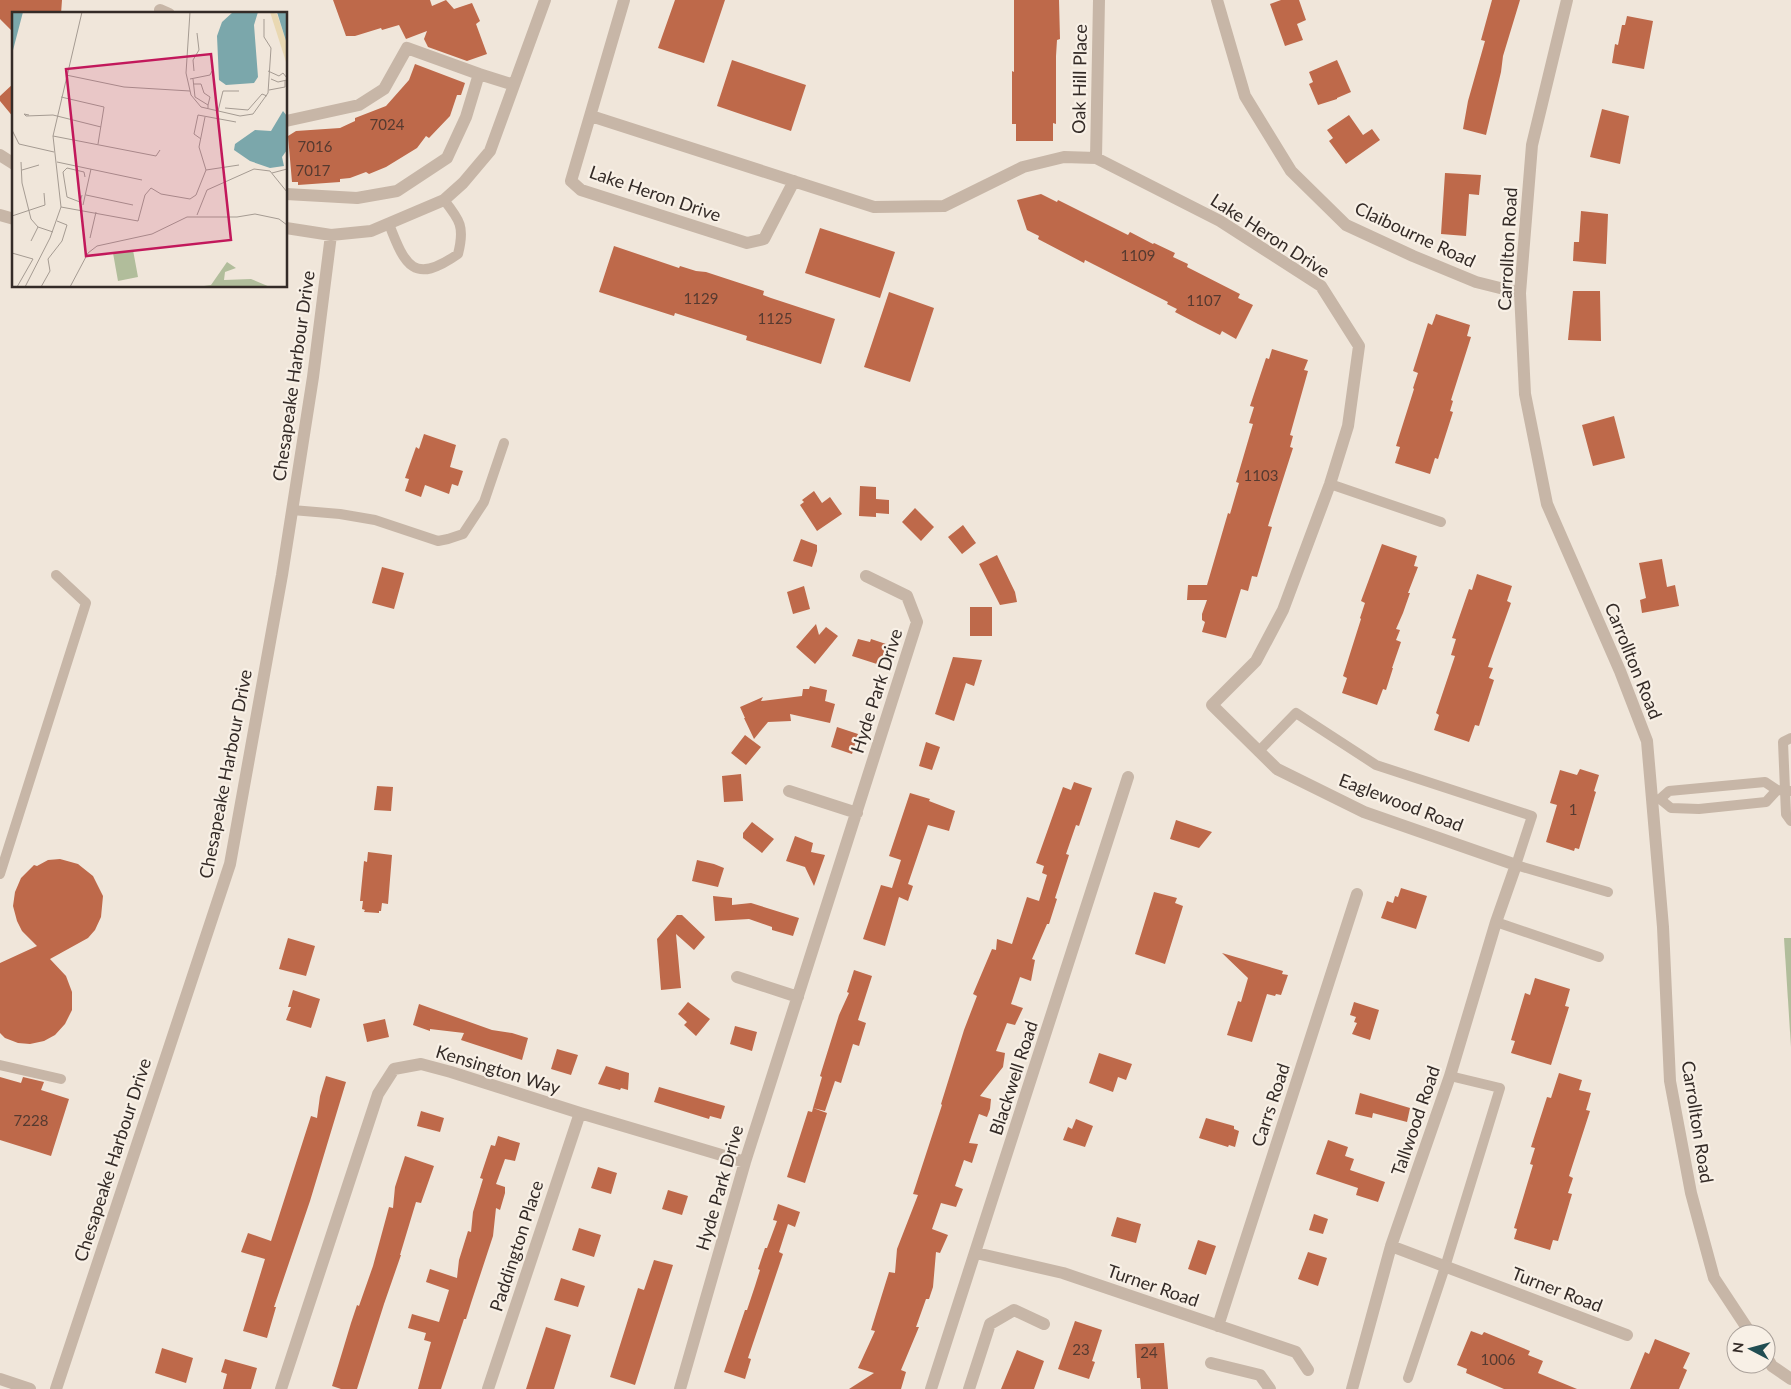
<svg xmlns="http://www.w3.org/2000/svg" width="1791" height="1389" font-family="Lato,sans-serif">
	<style>
		.green { fill: #b1bd9b }
		.building { fill: #be694a }
		.lines { fill: none; stroke-linecap: round; stroke-linejoin: round }
		.lane { stroke: #c7b6a7; stroke-width: 10 }
		.street { stroke: #c7b6a7; stroke-width: 12 }
		.labels { text-anchor: middle; stroke-width: 4.5; stroke-linejoin: round; paint-order: stroke }
		.number-label { font-size: 15px; fill: #563a30 }
		.street-label { font-size: 18px; fill: #342b27; stroke: #f8f0e6 }
		.inset-road { fill: none; stroke: #a59b92; stroke-width: 1 }
		.view { fill: #c2185b; fill-opacity: 0.15; stroke: #c2185b; stroke-width: 2.5 }
		.inset-edge { fill: none; stroke: #342b27; stroke-width: 2.5 }
	</style>
	<rect width="100%" height="100%" fill="#f0e6da"/>
	<!-- green -->
	<path class="green" d="M1784,938H1791V1047Z"/>
	<!-- building -->
	<path class="building" d="M0,0H62L61,14H14V33L0,19Z
		M333,0H430L432,6L446,0L454,9L472,3L480,21L476,24L487,54L467,61L428,47L424,39L427,31L406,39L399,25L382,30L381,28L355,36H346Z
		M675,0H725L704,63L658,48Z
		M1014,0H1059L1060,39L1057,40L1056,56V124L1053,123V141H1016V124H1012V71L1014,72Z
		M1281,0H1299L1306,20L1297,24L1303,40L1285,46L1270,4Z
		M1492,0H1520L1503,56L1501,72L1486,135L1463,129L1468,101L1485,41L1481,40Z
		M1627,16L1653,21L1644,69L1612,63L1615,44L1618,45L1622,25H1625Z
		M732,60L806,85L791,131L717,106Z
		M1337,60L1351,92L1337,98V99L1318,105L1309,84L1313,82L1309,72Z
		M415,64L465,83L461,95H457L450,116L429,138L426,136L417,148L386,167L369,174L366,172L350,178L340,179V182L298,185V182H292L288,136L296,131L340,128L355,121V118L386,106L409,80Z
		M14,83V118L0,101V96Z
		M1602,109L1629,116L1620,164L1590,157Z
		M1349,115L1363,135L1372,129L1380,140L1346,164L1329,141L1333,138L1327,130Z
		M1445,173L1481,175L1479,195L1469,194L1466,236L1441,234Z
		M1041,194L1057,202L1058,200L1128,235L1130,232L1153,244L1154,243L1175,253L1173,257L1188,264L1187,267L1240,294L1238,298L1253,305L1236,339L1222,331L1220,335L1198,324L1175,312L1177,309L1167,304L1168,302L1085,260L1084,263L1038,239L1039,236L1027,230L1017,200Z
		M1581,211L1608,214L1606,264L1573,261L1574,242H1579Z
		M820,228L895,252L880,298L805,273Z
		M614,246L679,268L680,266L696,271L706,272L764,291L763,295L771,298L835,319L821,364L746,340L747,336L675,313L674,316L599,292Z
		M1573,291H1600L1601,341L1568,340Z
		M889,292L934,308L910,382L864,367Z
		M1436,314L1470,325L1467,336L1471,337L1451,400L1453,401L1450,411L1453,412L1438,459L1435,458L1430,474L1395,463L1400,447L1396,446L1414,389L1413,388L1418,373L1413,371L1428,323L1432,325Z
		M1272,349L1308,360L1304,370L1308,371L1290,435L1293,436L1290,447L1293,448L1268,526L1272,527L1257,577L1252,576L1248,591L1241,589L1226,638L1202,632L1205,622L1202,620V614L1207,600H1187L1188,585H1207L1228,513L1230,514L1239,483L1236,482L1253,424L1249,423L1254,407L1250,406L1266,358L1269,359Z
		M1614,416L1625,458L1593,466L1582,425Z
		M424,434L456,445L450,467L463,471L458,486L452,484L449,494L425,485L421,497L405,491L409,479L405,478L416,447L419,449Z
		M860,486L876,487V499L889,500V514L876,513V517L859,516Z
		M814,491L822,503L830,497L842,514L817,531L800,505L804,502L802,500Z
		M915,508L934,527L921,541L902,522Z
		M963,525L976,543L962,554L948,537Z
		M801,539L817,545V551L812,567L793,561Z
		M1382,544L1417,556L1414,566L1418,567L1408,593H1410L1403,613L1396,629L1400,630L1396,640L1401,642L1392,668H1393L1386,690L1383,689L1377,705L1342,693L1347,678L1343,676L1361,619L1360,618L1365,603L1361,601Z
		M997,555L1015,592L1017,602L1000,605L979,564Z
		M1662,559L1667,587L1675,585L1679,606L1642,613L1640,600L1646,598L1639,563Z
		M382,567L404,573L394,609L372,603Z
		M1477,574L1512,586L1507,601L1511,603L1488,667L1493,668L1489,678L1494,680L1479,726L1475,725L1469,742L1434,730L1439,715L1436,713L1455,656L1451,655L1456,639L1452,638L1469,589L1472,590Z
		M804,586L810,609L793,614L787,592Z
		M970,607H992V636H970Z
		M816,624L819,635L826,627L838,636L815,664L796,647Z
		M858,639L870,642L871,639L886,644L880,665L852,656Z
		M953,657L982,660L974,686L966,683L954,721L935,714Z
		M810,686L827,690L825,701L835,704L830,723L790,714L791,721L768,722L754,739L744,718H745L740,707L763,697L761,701L802,696L803,689H809Z
		M837,727L858,734L852,754L831,747Z
		M745,735L761,747L746,765L731,753Z
		M926,742L940,747L932,770L919,766Z
		M1580,769L1599,775L1594,791L1596,792L1579,849L1575,848L1574,851L1546,842L1557,805L1550,803L1560,770L1577,775Z
		M741,774L743,801L724,802L722,776Z
		M1074,782L1092,788L1079,826L1076,825L1066,854L1069,855L1055,898L1057,899L1049,924H1047L1032,959L1035,960L1031,981L1020,977L1011,1004L1023,1008L1015,1025L1007,1023L996,1051L1005,1053L1003,1067L980,1096L991,1099L990,1109L987,1117L979,1114L969,1143L978,1144L972,1163L964,1160L955,1186L963,1189L956,1207L941,1203L932,1229L948,1235L940,1253L936,1252L933,1287L929,1299H926L916,1327H919L901,1370L906,1372L901,1389H849L874,1373L858,1368L875,1331L871,1330L889,1272L895,1273L897,1249L918,1195L913,1194L942,1105L941,1104L964,1030L977,996L973,994L992,949L996,950L997,939L1012,944L1027,897L1039,901L1047,875L1042,873L1044,866L1036,863L1063,787L1071,790Z
		M377,786L393,787L391,811L374,810Z
		M910,793L930,799L929,801L955,811L949,831L928,825L908,884L913,886L908,901L899,897L885,946L863,939L881,885L892,888L901,860L889,856Z
		M1176,820L1212,832L1199,848L1170,839Z
		M752,822L774,839L762,853L743,838V833Z
		M795,836L813,843L811,852L825,855L814,886L805,867L786,861Z
		M368,852L392,855L388,904L382,903L381,911H379V913L364,912L365,910L362,909L363,901H360L364,861L367,862Z
		M60,859L78,864L93,876L103,896L101,917L95,930L88,938L50,959L66,976L72,992V1010L65,1024L55,1035L44,1041L30,1044L18,1043L5,1038L0,1033V963L37,946L22,931L17,921L13,906L15,892L21,878L34,865L37,866L48,860Z
		M697,860L714,864L724,868L718,887L692,881Z
		M1401,888L1427,896L1416,929L1381,918L1387,901L1393,903L1395,896L1398,897Z
		M1154,892L1177,898L1175,903L1183,906L1165,964L1135,954Z
		M713,896L732,898V905L751,903L799,918L793,936L772,930V927L749,919L715,921Z
		M677,915H682L705,937L694,950L676,934L681,988L661,990L657,939Z
		M288,938L315,946L306,976L279,969Z
		M1222,953L1283,971L1282,974L1288,975L1281,995L1276,994L1275,996L1267,994L1252,1042L1227,1035L1238,1001L1241,1002L1248,978Z
		M854,970L872,976L858,1020L866,1023L859,1046L853,1044L841,1083L835,1081L825,1111L813,1108L822,1077L820,1076L839,1015L849,993L847,992Z
		M1535,978L1570,989L1565,1006L1569,1007L1551,1065L1511,1053L1515,1041L1511,1040L1525,993L1530,995Z
		M293,990L320,999L311,1028L286,1020L291,1007H288Z
		M688,1002L710,1019L696,1036L684,1025L687,1022L678,1014Z
		M1354,1002L1379,1010L1370,1040L1352,1034L1357,1023L1354,1022L1356,1017L1350,1015Z
		M419,1004L492,1030L512,1033L528,1038L522,1060L461,1040L464,1033L430,1029V1031L413,1025Z
		M385,1019L389,1037L367,1042L363,1024Z
		M735,1026L757,1032L752,1051L730,1044Z
		M557,1049L578,1055L571,1075L551,1069Z
		M1099,1053L1132,1064L1126,1080L1118,1077L1113,1092L1089,1083Z
		M606,1066L629,1073L628,1090L621,1088L620,1090L598,1084Z
		M1559,1073L1582,1080L1579,1090L1591,1093L1586,1110L1590,1111L1569,1176L1573,1178L1568,1193L1572,1194L1558,1241L1553,1240L1550,1250L1514,1239L1517,1229L1514,1228L1533,1165L1530,1164L1535,1148L1531,1147L1547,1097L1551,1098Z
		M326,1076L346,1082L310,1201L274,1307H276L267,1338L243,1331L265,1259L241,1252L248,1233L271,1241L311,1116L317,1118L320,1096Z
		M0,1077L21,1083L23,1077L44,1082L41,1090L69,1099L51,1156L0,1140Z
		M659,1087L725,1106L721,1119L710,1116L709,1119L654,1102Z
		M1360,1093L1410,1108L1407,1122L1373,1113L1372,1118L1355,1114Z
		M813,1108L827,1113L805,1183L787,1177L808,1111L812,1112Z
		M421,1111L444,1118L440,1132L417,1126Z
		M1206,1118L1234,1126V1129L1239,1131L1235,1147L1229,1145L1228,1147L1199,1138Z
		M1076,1119L1093,1126L1085,1147L1063,1140L1068,1127L1072,1129Z
		M498,1136L520,1143L515,1161L505,1159L496,1184L505,1187V1193L500,1210L496,1208L493,1236L471,1303L466,1319H464L441,1389H418L431,1342L424,1340L426,1333L408,1328L412,1314L439,1322L449,1290L426,1282L430,1269L457,1278L459,1260L468,1231L471,1232L473,1212L483,1179L480,1178L491,1145L495,1146Z
		M1328,1140L1348,1147L1345,1156L1354,1159L1350,1170L1385,1182L1378,1202L1356,1195L1358,1188L1316,1174Z
		M405,1156L434,1166L421,1203L416,1202L400,1255H401L384,1304L357,1389H341L332,1386L351,1323L357,1305L359,1306L373,1266L389,1207L393,1208L395,1187Z
		M598,1167L617,1173L611,1194L591,1188Z
		M668,1190L688,1196L682,1215L662,1209Z
		M778,1204L800,1212L795,1227L788,1224L779,1252L783,1254L748,1358L751,1359L745,1379L724,1372L745,1310H747L755,1286L760,1270L758,1269L765,1248H767L777,1221L773,1220Z
		M1314,1214L1328,1219L1323,1234L1309,1230Z
		M1117,1217L1141,1224L1136,1243L1111,1236Z
		M579,1228L601,1235L594,1257L572,1250Z
		M1198,1240L1216,1246L1206,1275L1188,1269Z
		M1308,1252L1327,1258L1318,1286L1298,1279Z
		M654,1260L673,1265L635,1385L610,1377L638,1288L644,1290Z
		M561,1278L585,1286L578,1307L554,1300Z
		M1075,1321L1102,1330L1092,1361L1095,1362L1089,1379L1058,1369Z
		M546,1327L571,1335L554,1389H526Z
		M1471,1331L1482,1335L1484,1332L1530,1351L1528,1355L1543,1361L1538,1373L1577,1389H1504L1466,1373L1467,1369L1457,1365Z
		M1655,1339L1690,1353L1683,1368L1687,1370L1679,1389H1630L1645,1352L1649,1354Z
		M1164,1343L1168,1389H1141L1140,1378H1137L1135,1344Z
		M162,1348L193,1358L186,1383L155,1373Z
		M1017,1350L1044,1361L1034,1389H1001Z
		M225,1359L257,1368L251,1389H223L227,1374L221,1372Z"/>
	<g class="lines">
		<!-- lane -->
		<path class="lane" d="M389,224C405,266 414,285 458,254C465,227 460,220 444,200
			M1330,484L1441,522
			M292,510L340,514L375,520L438,541L448,539L463,534L484,502L504,443
			M1791,738L1783,742L1786,814L1791,821
			M1259,751L1296,713L1376,765L1532,816L1516,865L1608,892
			M1660,799L1671,808L1699,809L1766,802L1777,790
			M1652,800L1660,799L1669,791L1765,782L1777,790L1791,791
			M0,874L86,603L56,575
			M1496,922L1599,957
			M0,1065L61,1079
			M1408,1378L1445,1267L1500,1088L1450,1076"/>
		<!-- street -->
		<path class="street" d="M624,0L571,181L581,190L747,243L764,239L794,181
			M1217,0L1245,96L1291,171L1346,225L1413,256L1476,282L1520,293
			M1567,0L1532,145L1520,293L1525,394L1547,504L1620,671L1647,741L1663,927L1670,1081L1691,1193L1714,1278L1751,1334
			M160,10L169,14
			M591,116L874,207L944,206L1023,167L1064,157L1096,158L1220,221L1321,286L1359,346L1348,426L1330,484L1283,610L1256,661L1212,705L1277,769L1364,812L1516,865L1496,922L1450,1076L1391,1246L1352,1389
			M286,121L359,105L384,89L407,48L479,74
			M0,155L14,164
			M1096,158L1099,0
			M286,194L357,198L397,191L447,158L466,117L479,74L514,85
			M0,215L14,219
			M286,228L331,235L371,231L444,200L463,183L490,151L545,0
			M789,791L857,813
			M737,977L798,997
			M1391,1246L1627,1335
			M976,1253L1063,1273L1296,1352L1308,1370
			M1218,1326L1357,894
			M1766,1356L1772,1366L1791,1379
			M1211,1363L1260,1375L1270,1389
			M0,1379L30,1389
			M56,1389L230,864L282,575L313,377L331,235
			M281,1389L378,1094L394,1069L421,1064L451,1072L580,1113L745,1162
			M488,1389L580,1113
			M680,1389L745,1162L917,622L907,596L866,576
			M931,1389L1128,777
			M969,1389L990,1324L1014,1310L1044,1324"/>
	</g>
	<g class="labels">
		<!-- number labels -->
		<g class="number-label">
			<text x="387" y="130">7024</text>
			<text x="315" y="152">7016</text>
			<text x="313" y="176">7017</text>
			<text x="1138" y="261">1109</text>
			<text x="701" y="304">1129</text>
			<text x="1204" y="306">1107</text>
			<text x="775" y="324">1125</text>
			<text x="1261" y="481">1103</text>
			<text x="1573" y="815">1</text>
			<text x="31" y="1126">7228</text>
			<text x="1081" y="1355">23</text>
			<text x="1149" y="1358">24</text>
			<text x="1498" y="1365">1006</text>
		</g>
		<!-- street labels -->
		<g class="street-label">
			<text transform="translate(1080 79) rotate(-89)" y="6">Oak Hill Place</text>
			<text transform="translate(655 194) rotate(19)" y="6">Lake Heron Drive</text>
			<text transform="translate(1415 235) rotate(25)" y="6">Claibourne Road</text>
			<text transform="translate(1270 236) rotate(33)" y="6">Lake Heron Drive</text>
			<text transform="translate(1508 249) rotate(-87)" y="6">Carrollton Road</text>
			<text transform="translate(294 376) rotate(-82)" y="6">Chesapeake Harbour Drive</text>
			<text transform="translate(1633 661) rotate(68)" y="6">Carrollton Road</text>
			<text transform="translate(877 691) rotate(-72)" y="6">Hyde Park Drive</text>
			<text transform="translate(226 774) rotate(-79)" y="6">Chesapeake Harbour Drive</text>
			<text transform="translate(1401 803) rotate(21)" y="6">Eaglewood Road</text>
			<text transform="translate(498 1070) rotate(17)" y="6">Kensington Way</text>
			<text transform="translate(1014 1078) rotate(-72)" y="6">Blackwell Road</text>
			<text transform="translate(1271 1105) rotate(-72)" y="6">Carrs Road</text>
			<text transform="translate(1416 1121) rotate(-71)" y="6">Tallwood Road</text>
			<text transform="translate(1697 1122) rotate(81)" y="6">Carrollton Road</text>
			<text transform="translate(113 1160) rotate(-72)" y="6">Chesapeake Harbour Drive</text>
			<text transform="translate(720 1188) rotate(-74)" y="6">Hyde Park Drive</text>
			<text transform="translate(517 1246) rotate(-72)" y="6">Paddington Place</text>
			<text transform="translate(1153 1286) rotate(19)" y="6">Turner Road</text>
			<text transform="translate(1557 1290) rotate(21)" y="6">Turner Road</text>
		</g>
	</g>
	<!-- overview -->
	<g transform="translate(12 12)">
		<rect width="275" height="275" fill="#f0e6da"/>
		<path d="M121,238L126,265L106,269L101,241ZM215,250L224,256L213,260L212,268L239,267L258,275H185L199,273Z" fill="#b1bd9b"/>
		<path d="M258,0L265,2L275,32V53Z" fill="#e9d8b2"/>
		<path d="M0,0H11L0,42ZM221,0H246L242,13L246,65L242,71L214,73L207,68L205,24L210,10ZM265,0H275V32L269,13ZM271,99L275,104V138L270,145L272,154L258,156L238,149L222,138L223,132L243,118L259,119Z" fill="#7ba7ab"/>
		<path class="inset-road" d="M178,0L174,61L179,83L189,95L228,104L241,102L256,81L259,36L252,25V7M182,59L181,48L187,38L185,21M256,59L267,64L271,61L275,66M54,63L112,75L178,79M178,67L198,63L200,59M181,67L183,85L196,93V96M259,67L266,70L275,68M182,72H189L192,81L198,85L196,93M257,78L273,75V69M49,85L92,95L86,132M213,96L236,98L250,82L255,84M206,99L211,79H227M17,103L12,102L14,104L41,103L89,115M0,118L7,132L42,140M41,124L144,144L148,138M189,127L182,122L186,103L224,110M9,150L10,171L19,207L26,215L41,220M45,150L130,168M10,158L27,153M194,158L227,153M260,161L275,157M70,183L68,190L55,185L51,160L55,156L72,160L73,165M74,183L121,193M71,193L79,157M49,195L126,209L133,183L139,176L149,182L178,187L184,183L194,158L187,135L193,105M185,203L195,178L242,157L258,159L275,180M0,204L33,193L32,181M78,226L84,200M19,229L26,215M0,241L21,247L5,275M13,275L38,226L49,195L41,124L70,0M29,275L38,259L36,247L50,229L55,213L45,209M58,275L76,241L85,234L140,222L175,205H225L243,202L267,207L275,213"/>
		<path class="view" d="M199,42L219,228L74,244L54,57Z"/>
		<rect width="275" height="275" class="inset-edge"/>
	</g>
	<!-- north arrow -->
	<g transform="translate(1751 1349) rotate(276)"><circle r="24" fill="#f8f0e6" stroke="#aaa19a"/>
	<path d="M0-4L9 19L0 12L-9 19Z" fill="#204d52"/>
	<text y="-8" font-size="14" font-weight="bold" text-anchor="middle" fill="#342b27">N</text>
	</g>
</svg>
